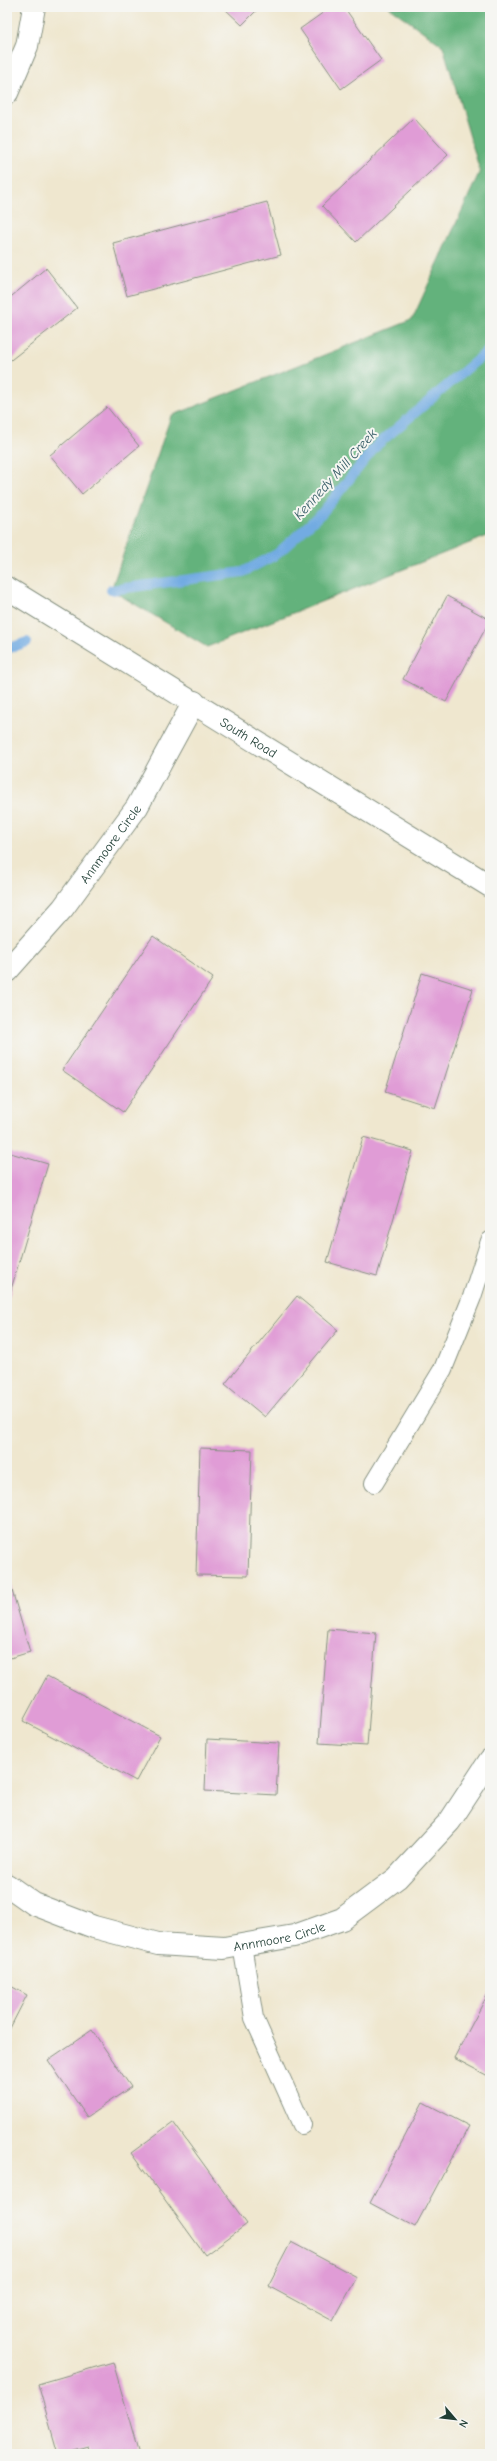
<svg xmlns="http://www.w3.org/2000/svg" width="497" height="2461" font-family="'Comic Neue',sans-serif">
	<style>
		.forest { fill: #63b27c; stroke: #417858 }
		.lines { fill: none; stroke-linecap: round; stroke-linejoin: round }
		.stream { stroke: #72abe2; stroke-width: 10 }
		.building { fill: #e09cd6 }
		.lane-casing { stroke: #879282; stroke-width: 20 }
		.street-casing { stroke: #879282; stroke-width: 24 }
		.secondary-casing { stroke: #879282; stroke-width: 24 }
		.lane { stroke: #fff; stroke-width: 18 }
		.street { stroke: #fff; stroke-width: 22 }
		.secondary { stroke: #fff; stroke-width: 22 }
		.labels { text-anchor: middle; stroke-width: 4; stroke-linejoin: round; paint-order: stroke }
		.street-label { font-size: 13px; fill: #1f3d34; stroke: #f6f6f2 }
		.water-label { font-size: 14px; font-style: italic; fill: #385e68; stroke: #f6f6f2 }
	</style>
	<rect width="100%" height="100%" fill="#f6f6f2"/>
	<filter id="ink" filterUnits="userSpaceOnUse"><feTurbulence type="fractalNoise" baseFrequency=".025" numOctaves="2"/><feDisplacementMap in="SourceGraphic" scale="8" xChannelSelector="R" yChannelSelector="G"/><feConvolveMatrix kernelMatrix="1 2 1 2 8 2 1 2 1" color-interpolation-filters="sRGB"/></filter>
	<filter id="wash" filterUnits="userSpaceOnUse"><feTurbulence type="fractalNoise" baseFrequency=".012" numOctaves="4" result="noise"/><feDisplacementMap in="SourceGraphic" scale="16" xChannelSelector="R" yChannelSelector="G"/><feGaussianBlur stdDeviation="0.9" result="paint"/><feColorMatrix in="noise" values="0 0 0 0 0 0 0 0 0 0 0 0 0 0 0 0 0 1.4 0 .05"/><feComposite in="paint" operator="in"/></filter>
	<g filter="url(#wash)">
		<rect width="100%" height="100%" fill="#efe7cf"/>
		<!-- forest -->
		<path class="forest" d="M389,7H490V535L207,647L111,590L171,416L412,320L480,171L443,46Z"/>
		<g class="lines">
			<!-- stream -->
			<path class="stream" d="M111,590L243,572L277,554L322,513L376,446L490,349
				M7,649L27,642"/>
		</g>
		<g id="blocks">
			<!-- building -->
			<path class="building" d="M223,7H260L242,25Z
				M331,7H344L381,60L341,89L300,29Z
				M414,118L448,155L356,242L322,206Z
				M267,202L281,255L127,296L113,243Z
				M46,268L77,308L7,363V300Z
				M107,407L139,446L82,494L50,455Z
				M447,596L490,620L446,702L403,679Z
				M153,936L213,978L123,1112L62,1070Z
				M422,973L473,989L435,1108L385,1092Z
				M363,1137L413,1151L377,1276L327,1262Z
				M7,1152L48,1164L7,1303Z
				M297,1296L338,1330L265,1417L225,1384Z
				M200,1448L252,1450L248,1576L196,1575Z
				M7,1573L30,1652L7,1659Z
				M328,1629L376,1633L367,1746L319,1743Z
				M47,1676L160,1736L136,1781L23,1721Z
				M207,1739L279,1743L276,1795L205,1791Z
				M7,1984L27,1995L7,2034Z
				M490,1990V2077L454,2058Z
				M92,2030L131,2087L87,2117L48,2060Z
				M423,2102L469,2126L415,2227L370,2203Z
				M173,2122L247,2224L205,2255L131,2153Z
				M291,2242L357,2277L333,2321L268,2286Z
				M113,2362L139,2454H90L88,2446L58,2454L38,2384Z"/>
		</g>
	</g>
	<g filter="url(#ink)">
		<use href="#blocks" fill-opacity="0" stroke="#879282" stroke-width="1"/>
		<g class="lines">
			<defs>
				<path id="lane" d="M374,1483L443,1369L472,1297L490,1241
					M242,1945L254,2018L302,2125"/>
				<g id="street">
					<path d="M7,93L27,46L34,7"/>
					<path id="s1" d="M7,971L63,908L137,807L194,702"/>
					<path id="s2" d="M7,1885L34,1904L94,1927L158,1944L224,1948L294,1936L342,1919L397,1878L450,1821L490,1760"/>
				</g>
				<g id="secondary">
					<path id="s3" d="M7,588L490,886"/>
				</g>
			</defs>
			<!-- lane casing -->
			<use href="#lane" class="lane-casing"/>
			<!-- street casing -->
			<use href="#street" class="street-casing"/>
			<!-- secondary casing -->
			<use href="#secondary" class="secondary-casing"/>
			<!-- lane -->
			<use href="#lane" class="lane"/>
			<!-- street -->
			<use href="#street" class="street"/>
			<!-- secondary -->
			<use href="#secondary" class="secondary"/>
		</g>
	</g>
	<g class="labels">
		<!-- street labels -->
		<g class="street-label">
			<text dy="5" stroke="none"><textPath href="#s3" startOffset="284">South Road</textPath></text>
			<text dy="5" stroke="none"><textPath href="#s1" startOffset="164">Annmoore Circle</textPath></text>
			<text dy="5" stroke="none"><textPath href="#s2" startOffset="286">Annmoore Circle</textPath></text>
		</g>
		<!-- water labels -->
		<g class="water-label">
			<text transform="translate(335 474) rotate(-48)" y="5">Kennedy Mill Creek</text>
		</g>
	</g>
	<!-- margin -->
	<rect width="497" height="2461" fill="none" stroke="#f6f6f2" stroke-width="24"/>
	<!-- north arrow -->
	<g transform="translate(455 2419) rotate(118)" stroke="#f6f6f2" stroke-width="3" paint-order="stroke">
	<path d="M0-3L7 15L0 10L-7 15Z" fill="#1f3d34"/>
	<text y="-6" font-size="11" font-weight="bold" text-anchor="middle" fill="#1f3d34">N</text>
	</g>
</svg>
